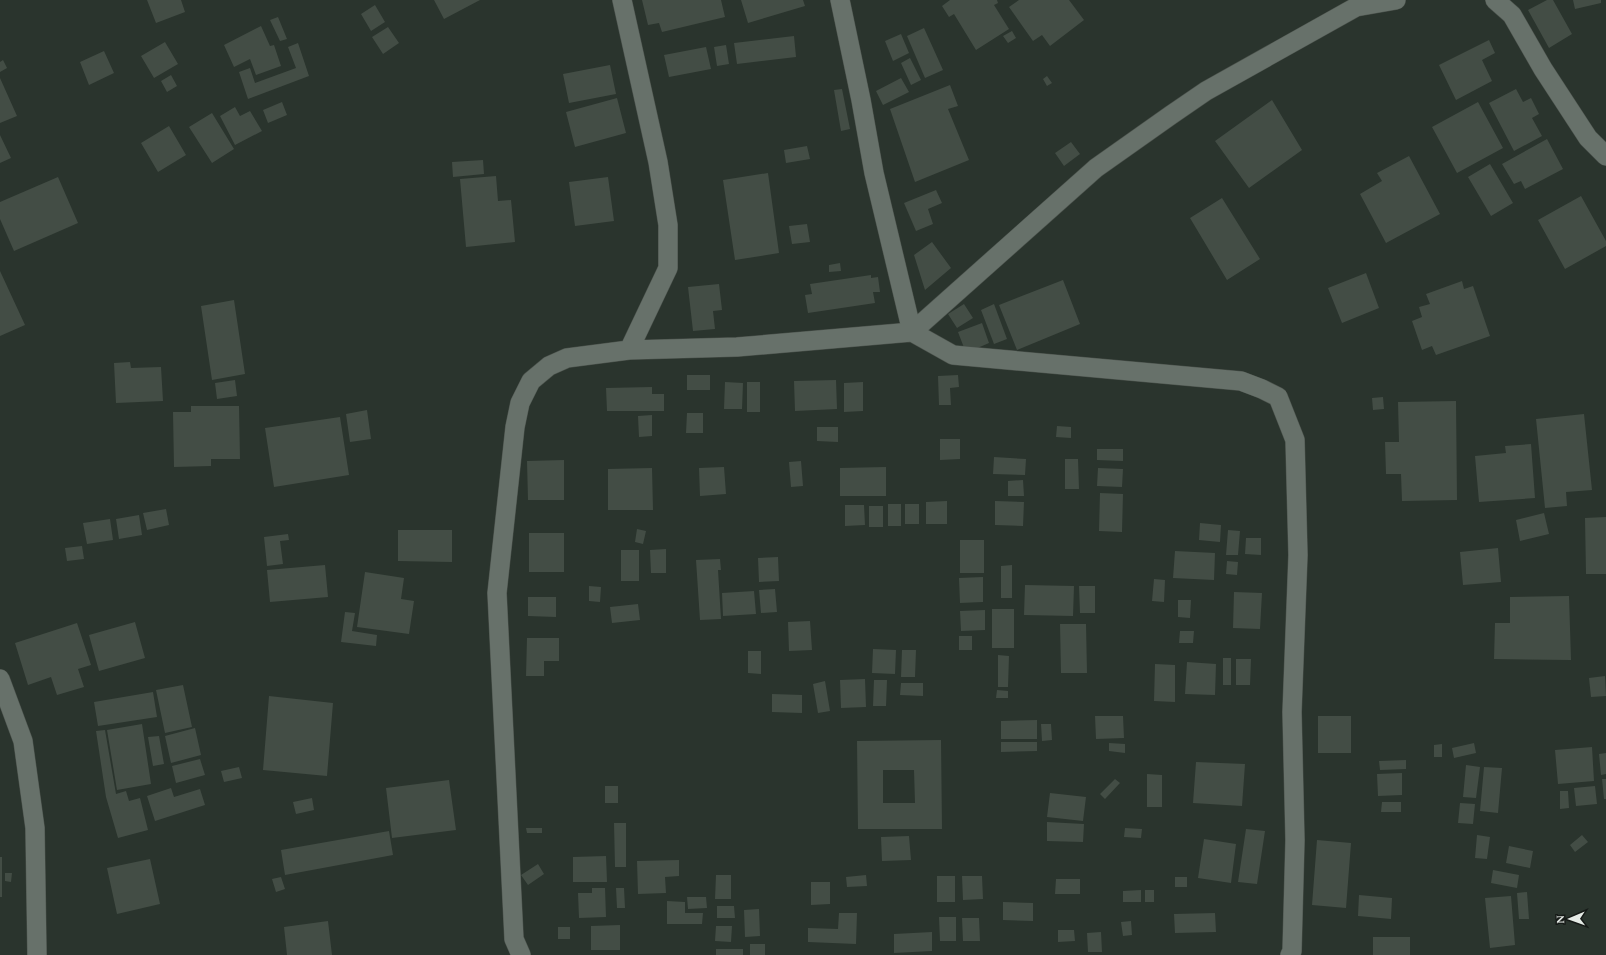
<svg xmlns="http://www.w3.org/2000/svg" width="1606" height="955" font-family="Spectral,serif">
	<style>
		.building { fill: #434d45; fill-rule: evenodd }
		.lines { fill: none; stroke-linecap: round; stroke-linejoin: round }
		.street-casing { stroke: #4a514b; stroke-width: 20 }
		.street { stroke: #67716a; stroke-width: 19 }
	</style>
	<rect width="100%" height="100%" fill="#2a342d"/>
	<!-- building -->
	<path class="building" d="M147,0H181L185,12L156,23Z
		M434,0H480L444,19Z
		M642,0H721L725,17L662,32L659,23L648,25Z
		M741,0H803L805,6L748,23Z
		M950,0H997L998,3L994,5L1009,29L976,50L954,14L949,17L942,6Z
		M1019,0H1069L1084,20L1050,46L1042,35L1033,41L1009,7Z
		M1547,0H1553L1572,34L1549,48L1528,10Z
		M1573,0H1601V3L1575,9Z
		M375,5L385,22L371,31L361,14Z
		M278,17L287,39L280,41L270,20Z
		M261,26L270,46L274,45L281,66L256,75L250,59L234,67L224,45Z
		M388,27L399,43L383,54L372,37Z
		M924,28L943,70L925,78L907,36Z
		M1012,31L1016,38L1008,43L1003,36Z
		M901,34L909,53L893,61L885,41Z
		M794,36L796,57L737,64L734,43Z
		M1489,40L1495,53L1482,60L1492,81L1456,100L1439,65Z
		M165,42L178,64L154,78L141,56Z
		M298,43L309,76L248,99L239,72L250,68L255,83L296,68L288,47Z
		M726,45L729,64L717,66L714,47Z
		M706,47L711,69L669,77L664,55Z
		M104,51L114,73L89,85L80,62Z
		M910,58L921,80L911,85L901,63Z
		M3,60L7,68L0,72V62Z
		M610,65L616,94L569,103L563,74Z
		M171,75L177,86L167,92L161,81Z
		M1047,76L1052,83L1047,86L1043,79Z
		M0,78L17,116L0,123Z
		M901,78L909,92L883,105L876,91Z
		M950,85L958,106L948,109L969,160L915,182L890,109Z
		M842,89L850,129L841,131L834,90Z
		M1516,89L1523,102L1531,98L1539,114L1532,118L1542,136L1514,151L1489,103Z
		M617,98L626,133L575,147L566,112Z
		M1272,100L1302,150L1249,188L1215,141Z
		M282,102L287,115L268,123L263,110Z
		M1478,102L1503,148L1457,173L1432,127Z
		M235,107L240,116L250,111L262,131L235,145L220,116Z
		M212,113L234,149L212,163L189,127Z
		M169,126L186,155L158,172L141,143Z
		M0,135L11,158L0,163Z
		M1547,139L1563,169L1525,189L1521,181L1514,184L1502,164Z
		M1071,142L1080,154L1064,166L1055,153Z
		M807,146L810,159L786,163L784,150Z
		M1409,156L1440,214L1386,243L1360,194L1382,181L1377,173Z
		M483,160L484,174L453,177L452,162Z
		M1490,164L1513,203L1491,216L1468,177Z
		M768,173L779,253L735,260L723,180Z
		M496,176L498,201L511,200L515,242L466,247L460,179Z
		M58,177L78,223L14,251L0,219V202Z
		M608,177L614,221L575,226L569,182Z
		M936,190L942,203L928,209L933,224L916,231L904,203Z
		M1581,196L1606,241V246L1565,269L1538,220Z
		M1222,198L1260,259L1227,280L1190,218Z
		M807,224L810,242L792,244L789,226Z
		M932,242L951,268L925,290L914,255Z
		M840,263L841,271L829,272V265Z
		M0,271L25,325L0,336Z
		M1366,273L1379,308L1342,323L1328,288Z
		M871,275V278L878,277L880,292H873L875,303L808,313L805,295L812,294L810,284Z
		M1063,280L1080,324L1017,350L999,305Z
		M1462,281L1464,289L1473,286L1490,336L1436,355L1432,346L1422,350L1412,321L1422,317L1419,307L1430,304L1426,294Z
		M719,284L722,310L713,311L715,329L693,331L688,287Z
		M234,300L245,374L212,380L201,306Z
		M964,304L973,318L957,328L948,314Z
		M994,304L1007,339L994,344L981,310Z
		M982,323L989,343L966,353L958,332Z
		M130,362L131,368L161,367L163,401L116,403L114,363Z
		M687,375H710V390H687Z
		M958,375L959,387L950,388L951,405H939L938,376Z
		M235,380L237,396L217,399L215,383Z
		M836,380L837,409L795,411L794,381Z
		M725,382L743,383L742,409H724Z
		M747,382H760V412H747Z
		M863,382V411L844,412V383Z
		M652,387V394H664V411H607L606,388Z
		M1383,397L1384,409L1373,410L1372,398Z
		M1456,401L1457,500L1402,501L1401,474H1386L1385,442H1399L1398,402Z
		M191,406H239L240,459H211V466L174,467L173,412H191Z
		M367,410L371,439L350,442L346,414Z
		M687,413H703V433H686Z
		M1584,414L1592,490L1566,492L1567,506L1545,508L1536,419Z
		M652,415V436L639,437L638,416Z
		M340,417L349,475L274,487L265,428Z
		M1057,426L1071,427V438L1056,437Z
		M817,427H838V442L817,441Z
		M940,439H960V459L940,460Z
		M1531,444L1535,498L1479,502L1475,456L1506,453L1505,446Z
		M1097,449H1123V461L1097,460Z
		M994,457L1026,459L1025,475L993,474Z
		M1065,459H1078L1079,489H1065Z
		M564,460V500H528L527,461Z
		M801,461L803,486L791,487L789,462Z
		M724,467L726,494L700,496L699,468Z
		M886,467V496H840V468Z
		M652,468L653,510H608V469Z
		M1098,468L1123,469L1122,487L1097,486Z
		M1023,480L1024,496H1008V481Z
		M1100,493L1123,494L1122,532L1099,531Z
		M947,501V524H926V502Z
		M995,501L1024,502L1023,526L995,525Z
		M888,504H901V526H888Z
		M905,504H919V524H905Z
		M845,505H864L865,525L845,526Z
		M869,506H883V527H869Z
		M166,509L169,525L147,530L143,513Z
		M1544,513L1549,534L1520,541L1516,520Z
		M139,515L142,535L119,539L116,519Z
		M1606,517V574H1586L1585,518Z
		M110,519L113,540L87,544L83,523Z
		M1200,523L1221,525L1220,542L1199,540Z
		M637,529L646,531L643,544L635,542Z
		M398,530H452V562L398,561Z
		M1228,530L1240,531L1238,555H1226Z
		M529,533H564V572H529Z
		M288,534L289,540L280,541L283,564L267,566L264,537Z
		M1246,538H1261V555L1245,554Z
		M960,540H984V573H960Z
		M82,546L84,559L67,561L65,548Z
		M1498,548L1501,582L1463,585L1460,552Z
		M666,549V573H651L650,550Z
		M621,550H639V581H621Z
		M1175,551L1215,553L1214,580L1173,578Z
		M778,557L779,581L759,582L758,558Z
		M720,559L721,570H718L721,619L700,620L696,560Z
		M1227,561L1238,562L1237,575L1226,574Z
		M325,565L328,597L270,602L267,570Z
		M1012,565V598H1001V566Z
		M365,572L404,578L401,599L414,601L409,634L357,627Z
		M983,577V602L960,603L959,578Z
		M1154,579L1165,580L1164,602L1152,601Z
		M1025,585L1074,586L1073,616L1024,615Z
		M589,586L601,587L600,602L589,601Z
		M1079,586H1095V613H1080Z
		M775,589L777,612L761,613L759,590Z
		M754,591L756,614L723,616L722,593Z
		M1234,592L1262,593L1260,629L1233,628Z
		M1569,596L1571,660L1494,659L1495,623H1510V597Z
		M528,597H556V617L528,616Z
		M1178,600H1191L1190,618L1178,617Z
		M638,604L640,620L612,623L610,607Z
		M992,609H1014V648H992Z
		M985,610V630L961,631L960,611Z
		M345,612L355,613L352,631L377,635L376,646L341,642Z
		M810,621L812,650L789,651L788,622Z
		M135,622L145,658L99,671L89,635Z
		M77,623L91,665L78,669L84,687L57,695L51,677L28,685L15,643Z
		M1060,624H1086L1087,673H1061Z
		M1180,631H1194L1193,643H1179Z
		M959,636H972V650H959Z
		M527,638H559V661H544V676H526Z
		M873,649L896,650L895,674L872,673Z
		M902,650H916L915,677H901Z
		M748,651H761V674L748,673Z
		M998,655L1009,656L1008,687H998Z
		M1223,658H1231V685H1223Z
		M1236,659H1251L1250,685H1236Z
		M1187,662L1216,664L1215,695L1185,694Z
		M1155,664L1175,665V702L1154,701Z
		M1605,676L1606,696L1591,697L1589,678Z
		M865,679L866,707L841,708L840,680Z
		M874,680H887L886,706H873Z
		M825,681L830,711L818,713L813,684Z
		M901,683H923V696L900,695Z
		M183,685L192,727L165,733L156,690Z
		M997,690L1008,691V698H996Z
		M153,692L157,717L98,726L94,702Z
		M772,694L802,695V713L772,712Z
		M269,696L333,703L327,776L263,770Z
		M1095,716H1123L1124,738L1096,739Z
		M1318,716H1351V753H1318Z
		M1037,720V739H1001V721Z
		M142,724L151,784L117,790L107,730Z
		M1041,724H1051L1052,740L1042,741Z
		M195,728L201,755L171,763L165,736Z
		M105,730L116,794L126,791L129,801L140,798L148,830L118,838L106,797L96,731Z
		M159,736L164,764L153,766L148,737Z
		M941,740L942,829H858L857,741ZM883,770H914L915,803H883Z
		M1001,742H1037V751L1001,752Z
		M1109,743L1125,744V753L1109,751Z
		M1474,743L1476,753L1454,758L1452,748Z
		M1442,744V757H1434V745Z
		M1592,747L1594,781L1558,784L1555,750Z
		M1606,753V774L1601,775L1599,754Z
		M200,759L205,775L176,783L172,766Z
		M1406,760V769L1380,770L1379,761Z
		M1196,762L1245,764L1242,806L1193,803Z
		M1466,765L1480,767L1476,798L1463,797Z
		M239,767L242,778L224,782L221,771Z
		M1484,767L1502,768L1498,813L1480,811Z
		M1402,773V795L1378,796L1377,774Z
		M1147,774L1162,775V807H1147Z
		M1115,779L1120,783L1105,799L1100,794Z
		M1602,779H1606V799H1604Z
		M449,780L456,830L392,838L386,788Z
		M605,786H618V803H605Z
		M1595,786L1597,804L1576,806L1574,788Z
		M171,788L174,797L200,789L205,805L155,821L147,796Z
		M1560,791H1568L1569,808L1560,809Z
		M1050,793L1086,797L1083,821L1047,817Z
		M312,798L314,810L296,814L293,802Z
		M1382,802H1401V812H1381Z
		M1460,803L1475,804L1473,824L1458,823Z
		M1047,822L1084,824L1083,842L1047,841Z
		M614,823H626V867H615Z
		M526,828H542V833H527Z
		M1125,828L1142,829L1141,838L1124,837Z
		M1246,829L1265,831L1257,884L1238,882Z
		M389,831L393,855L285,875L281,850Z
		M1477,835L1490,837L1487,859L1475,858Z
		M1582,835L1588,842L1575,852L1570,845Z
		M909,836L911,860L882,861L881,837Z
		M1204,839L1236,844L1231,883L1198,878Z
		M1317,840L1351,843L1346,908L1312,905Z
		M1509,846L1533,851L1530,868L1506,863Z
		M606,856L607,882H573V857Z
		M0,857H2V897H0Z
		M150,859L160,904L117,914L107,868Z
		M679,860V876L665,877L666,893L638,894L637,861Z
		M538,864L544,874L528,885L521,875Z
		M1493,870L1519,875L1517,888L1491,883Z
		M5,873H12L11,882L5,881Z
		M716,875H731V899H715Z
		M866,875L867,886L847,887L846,877Z
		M937,876H955V902H937Z
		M962,876H982L983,899L963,900Z
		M281,877L285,889L276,892L272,879Z
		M1175,877H1187V887H1175Z
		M1056,879H1080V894H1055Z
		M811,882H830V904L811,905Z
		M592,888H605L606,917L579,918L578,893H592Z
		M616,888H624L625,908H617Z
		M1141,890V902H1123V891Z
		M1145,890H1154V902H1145Z
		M1527,892L1529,919H1519L1517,893Z
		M1359,895L1392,898L1391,919L1358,916Z
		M1511,896L1515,945L1490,948L1485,898Z
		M687,897H706L707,908L688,909Z
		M667,901L685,902V913H703L702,924H667Z
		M1003,902L1033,903V921L1003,920Z
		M717,906H734L735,918H717Z
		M759,909L760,936L745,937L744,910Z
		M839,913H857L856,944L808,942V928L838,929Z
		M1215,913L1216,932L1175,933L1174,914Z
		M939,917H956V941H940Z
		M962,918H979L980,941H963Z
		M328,921L332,955H287L284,927Z
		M1131,921L1132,935L1123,936L1121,922Z
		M620,925V950H591V926Z
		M716,926H732L731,942L715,941Z
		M558,927H570V939H558Z
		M1058,930H1074L1075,941L1058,942Z
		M932,932V951L894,953V934Z
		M1101,932L1102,952H1088L1087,933Z
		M1373,937H1410V955H1373Z
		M750,944H765V955H750Z
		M716,949H743V955H716Z"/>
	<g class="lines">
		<defs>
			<path id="street" d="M622,0L658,162L668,225V268L629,350
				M840,0L861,100L874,173L912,332
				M1495,0L1512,15L1543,69L1588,138L1606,156
				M912,332L1096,168L1171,115L1206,91L1356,7L1396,0
				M0,679L23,741L35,828L37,955
				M521,955L514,939L497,593L515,427L520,403L531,381L549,366L567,358L629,350L737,347L912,332L953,355L1241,381L1262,389L1278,397L1295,440L1298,555L1292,712L1295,840L1292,951L1290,955"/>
		</defs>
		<!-- street casing -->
		<use href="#street" class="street-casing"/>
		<!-- street -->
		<use href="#street" class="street"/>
	</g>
	<!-- north arrow -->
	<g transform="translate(1570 919) rotate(268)" stroke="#161a17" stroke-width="3" paint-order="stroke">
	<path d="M0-3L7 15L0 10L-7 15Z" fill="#e5ebe6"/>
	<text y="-6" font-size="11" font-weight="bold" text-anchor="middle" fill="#e5ebe6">N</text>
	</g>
</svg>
